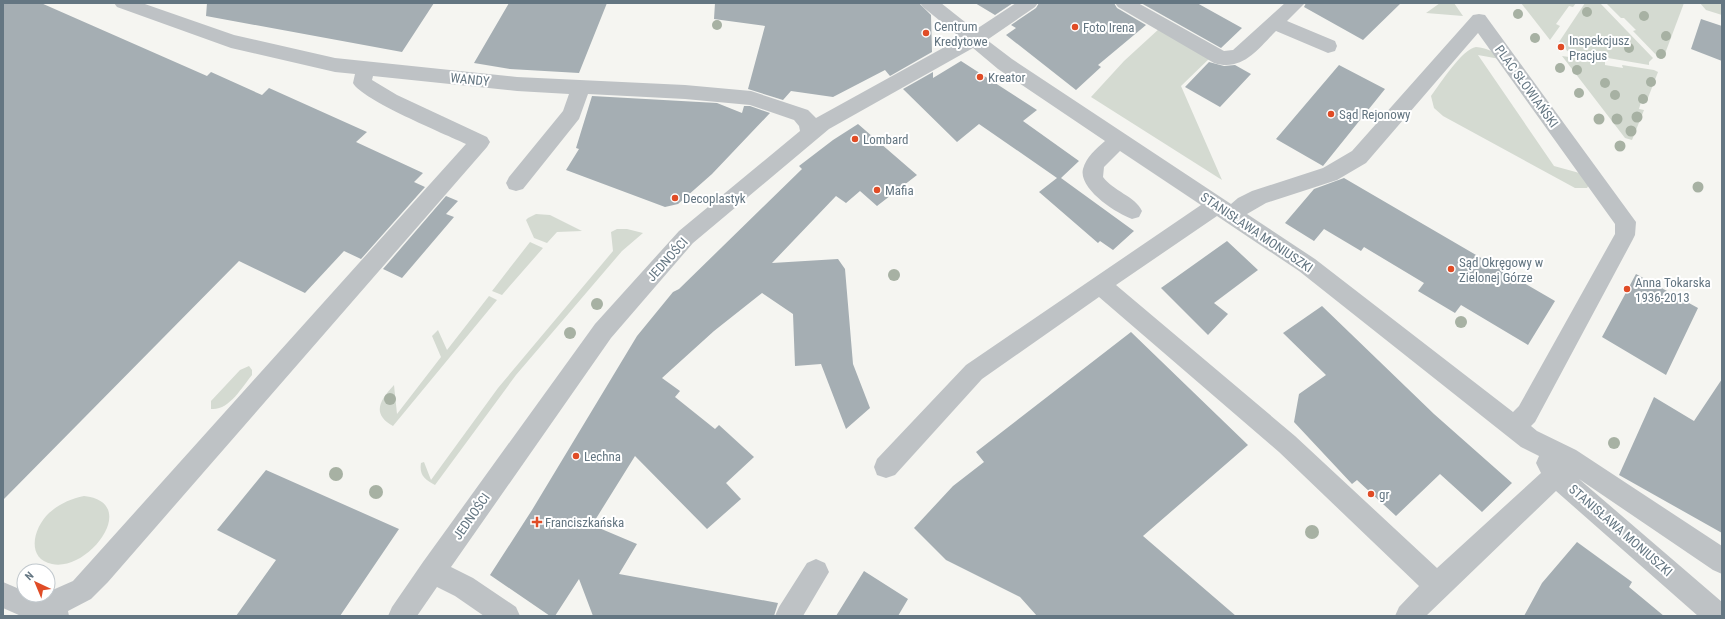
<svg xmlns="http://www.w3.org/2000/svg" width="1725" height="619" font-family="'Roboto Condensed',sans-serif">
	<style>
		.green { fill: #d4dad1 }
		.building { fill: #a5aeb3 }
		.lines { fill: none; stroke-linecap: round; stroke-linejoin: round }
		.minor { fill: #bec2c5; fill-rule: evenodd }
		.tree { fill: #a7b1a3 }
		.poi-dot { fill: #e04c26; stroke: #fff; stroke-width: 1.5 }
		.labels { text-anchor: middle; stroke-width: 4; stroke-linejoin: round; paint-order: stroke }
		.poi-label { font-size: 13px; fill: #647682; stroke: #fff; text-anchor: start }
		.street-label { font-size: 13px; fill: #647682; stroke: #fff }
	</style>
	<rect width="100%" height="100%" fill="#f5f5f1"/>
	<!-- green -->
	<path class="green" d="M1440,3H1454L1463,16L1426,13Z
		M1521,3H1576L1573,7L1569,6L1556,24L1560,26L1550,40Z
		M1585,3H1600L1653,58L1649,62V65L1567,51L1565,47L1559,42Z
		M1606,3H1684L1663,59H1660L1633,31L1636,30L1624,18H1621Z
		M1700,3H1722V15L1706,10Z
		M1160,28L1212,56L1181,86L1222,180L1091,97L1124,61Z
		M1476,47C1487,48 1494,51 1500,59L1478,55L1554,166L1583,174L1589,185L1587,188H1575L1443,116L1434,108L1431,96C1440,84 1462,49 1476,47Z
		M1562,56L1605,62V65L1623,68L1622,65L1654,70L1658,72L1646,103L1641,102L1639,109L1644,110L1632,140L1625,138Z
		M536,214L550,215L582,231L557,232L547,243L534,238L526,220L528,218Z
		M617,229H627L643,233L622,251L516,375L435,485C425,480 419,475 421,463L424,462L431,480L498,388L613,251L611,232Z
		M530,242L543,248L502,295L492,291Z
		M489,296L497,300L393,426C371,414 380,400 394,385L397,414L441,357L432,336L438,330L447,350Z
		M249,366L252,370V375C242,387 229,411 211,409V401L240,370Z
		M84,496C141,502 89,572 52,564C25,558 34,527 49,513C59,504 70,499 84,496Z"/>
	<!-- building -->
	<path class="building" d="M3,3H41L207,76L211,72L262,95L269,88L367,132L356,142L423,173L414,182L425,187L361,259L344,251L305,293L239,261L3,500Z
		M207,3H434L402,52L206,16Z
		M509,3H607L579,73L510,69L474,63Z
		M715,3H919L931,15L932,52L890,76L885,70L833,97L791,91L783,100L748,89L765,26L714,19Z
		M975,3H1013L995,15Z
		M1039,3H1114L1117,8L1146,25L1098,65L1101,67L1076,90L1006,35L1016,28L1011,25L1036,8Z
		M1141,3H1197L1242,28L1221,48Z
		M1306,3H1401L1363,40L1304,7Z
		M1701,19L1722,26V61L1691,49Z
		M961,61L1037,110L1023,121L1079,161L1061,178L1134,231L1113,250L1100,241L1098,243L1039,192L1057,178L979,124L957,142L903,89L933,72V78Z
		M1209,62L1224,66L1235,65L1251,74L1220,107L1185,87Z
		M1339,65L1385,89L1323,166L1276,139Z
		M592,96L717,103L742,113L744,106H750L770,113L712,174L678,204L665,207L566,170L579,149L576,148Z
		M858,124L917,175L877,206L860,191L846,203L836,196L772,263L838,259L845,269L853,364L870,408L846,429L821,364L795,366L793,314L762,293L714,331L662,378L680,391L675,397L715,429L719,425L754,457L726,483L741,499L707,529L635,456L592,525L637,544L619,574L778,603L774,616H593L579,579L555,616H550L490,575L532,510L637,336L673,292L679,289L802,169L799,166L833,140Z
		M1344,178L1555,301L1528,345L1461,305L1455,313L1418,291L1424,283L1364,247L1361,251L1324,229L1314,241L1285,223L1314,189Z
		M446,196L458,201L446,214L454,217L402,278L383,269Z
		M1227,241L1258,270L1214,303L1228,314L1208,335L1161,288Z
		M1636,274L1698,308L1666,375L1602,337Z
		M1322,306L1434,414L1512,483L1482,512L1440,474L1396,516L1357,480L1352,484L1294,422L1299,394L1326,375L1283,333Z
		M1131,332L1248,445L1143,536L1236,616H1037L1020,597L946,560L914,528L953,486L984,462L976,452Z
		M1722,379V533L1619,475L1654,397L1694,421Z
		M266,470L399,529L340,616H236L276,560L217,530Z
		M1577,542L1632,582L1629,587L1664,616H1524L1542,583Z
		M864,571L908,599L898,616H836Z"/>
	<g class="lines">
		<!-- minor -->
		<path class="minor" d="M114,3H142L234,35L335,58L517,77L685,85L751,91L808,110L816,118L961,38L923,7L920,3H941L975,30L1016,3H1038L1035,7L987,40L1012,59L1231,204L1238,198L1252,191L1323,168L1352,151L1473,15L1479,14L1485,15L1636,222L1635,235L1632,241L1535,422L1531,426L1537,431L1576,450L1722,546V574L1713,570L1579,479L1722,602V616H1698L1556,491L1426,616H1395L1399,607L1419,586L1279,452L1099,297L982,379L895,475L886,478L877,475L874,467L877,459L966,365L1201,205L1120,151L1104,167L1103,177C1113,191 1135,196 1142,211L1139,217L1132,219C1117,214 1078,189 1083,169C1086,157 1096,149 1105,141L998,69L973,48L829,129L693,243L611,338L451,567L473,578L516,607L520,616H484L455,596L437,587L417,616H388L392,607L423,562L595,324L679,231L800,131L799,126L794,120L750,105L685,99L588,94L579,119L523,189L516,191L509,189L506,183L509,177L563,111L569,94L517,91L373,76L372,80L397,95L487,137L490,142L487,147L108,582L91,599L68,611L69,616H21L3,608V582L24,591V595H48V592L73,581L466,144C445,134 362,100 353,83L355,74L335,72L231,48L117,7ZM1478,33L1615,224V234L1519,406L1513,412L1315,259L1247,214L1266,203L1337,180L1366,163ZM1217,216L1299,271L1521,447L1539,456L1536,463L1541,473L1437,568L1295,436L1116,285Z
			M1115,3H1138L1224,51L1233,50L1285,3H1305L1287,21L1335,41L1337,46L1335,51L1328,53L1276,31C1258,49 1243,72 1214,63L1118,7Z
			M816,559L825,563L829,572L803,616H775L779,607L807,563Z"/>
	</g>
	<!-- trees -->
	<g class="tree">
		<circle cx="1587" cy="12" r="5"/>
		<circle cx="1518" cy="14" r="5"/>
		<circle cx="1644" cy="16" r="5"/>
		<circle cx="717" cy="25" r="5"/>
		<circle cx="1666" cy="36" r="5"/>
		<circle cx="1535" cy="38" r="5"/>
		<circle cx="1629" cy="48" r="5"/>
		<circle cx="1661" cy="54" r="5"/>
		<circle cx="1560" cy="68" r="5"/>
		<circle cx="1577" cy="70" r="5"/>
		<circle cx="1651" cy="82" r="5"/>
		<circle cx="1605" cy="83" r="5"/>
		<circle cx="1579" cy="93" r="5"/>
		<circle cx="1615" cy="95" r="5"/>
		<circle cx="1643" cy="99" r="5"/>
		<circle cx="1637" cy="117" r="5.5"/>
		<circle cx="1599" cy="119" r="5.5"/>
		<circle cx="1617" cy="119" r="5.5"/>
		<circle cx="1631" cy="131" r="5.5"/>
		<circle cx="1620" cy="146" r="5.5"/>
		<circle cx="1698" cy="187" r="5.5"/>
		<circle cx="894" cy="275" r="6"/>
		<circle cx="597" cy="304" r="6"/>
		<circle cx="1461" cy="322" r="6"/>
		<circle cx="570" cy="333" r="6"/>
		<circle cx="390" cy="399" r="6"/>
		<circle cx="1614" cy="443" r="6"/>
		<circle cx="336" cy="474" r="7"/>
		<circle cx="376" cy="492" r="7"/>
		<circle cx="1312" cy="532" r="7"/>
	</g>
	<!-- markers -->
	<g class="poi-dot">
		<circle cx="1075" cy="27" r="4"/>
		<circle cx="926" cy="33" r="4"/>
		<circle cx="1561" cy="47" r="4"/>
		<circle cx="980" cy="77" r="4"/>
		<circle cx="1331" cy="114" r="4"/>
		<circle cx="855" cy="139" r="4"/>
		<circle cx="877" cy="190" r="4"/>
		<circle cx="675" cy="198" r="4"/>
		<circle cx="1451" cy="269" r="4"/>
		<circle cx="1627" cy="289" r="4"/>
		<circle cx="576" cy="456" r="4"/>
		<circle cx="1371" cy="494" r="4"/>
		<path d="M535 516h4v4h4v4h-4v4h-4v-4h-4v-4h4z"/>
	</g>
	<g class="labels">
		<!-- poi labels -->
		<g class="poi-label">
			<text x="934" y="31">Centrum<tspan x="934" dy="15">Kredytowe</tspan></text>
			<text x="1083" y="32">Foto Irena</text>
			<text x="1569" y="45">Inspekcjusz<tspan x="1569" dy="15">Pracjus</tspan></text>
			<text x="988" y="82">Kreator</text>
			<text x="1339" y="119">Sąd Rejonowy</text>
			<text x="863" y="144">Lombard</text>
			<text x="885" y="195">Mafia</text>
			<text x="683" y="203">Decoplastyk</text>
			<text x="1459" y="267">Sąd Okręgowy w<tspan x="1459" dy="15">Zielonej Górze</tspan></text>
			<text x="1635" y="287">Anna Tokarska<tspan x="1635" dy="15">1936-2013</tspan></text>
			<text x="584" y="461">Lechna</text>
			<text x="1379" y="499">gr</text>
			<text x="545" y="527">Franciszkańska</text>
		</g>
		<!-- street labels -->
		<g class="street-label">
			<text transform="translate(470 79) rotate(6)" y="5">WANDY</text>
			<text transform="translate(1527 86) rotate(54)" y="5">PLAC SŁOWIAŃSKI</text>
			<text transform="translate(1257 232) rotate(34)" y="5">STANISŁAWA MONIUSZKI</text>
			<text transform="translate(667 259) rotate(-48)" y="5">JEDNOŚCI</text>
			<text transform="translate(471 516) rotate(-55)" y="5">JEDNOŚCI</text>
			<text transform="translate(1621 530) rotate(41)" y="5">STANISŁAWA MONIUSZKI</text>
		</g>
	</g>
	<!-- border -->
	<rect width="1725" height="619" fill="none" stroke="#647682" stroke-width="8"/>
	<!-- north arrow -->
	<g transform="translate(36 583) rotate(316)"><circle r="19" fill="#ffffff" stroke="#c1c8cd"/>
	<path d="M0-3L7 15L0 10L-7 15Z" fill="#e04c26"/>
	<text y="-6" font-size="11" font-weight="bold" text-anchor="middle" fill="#647682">N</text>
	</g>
</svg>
